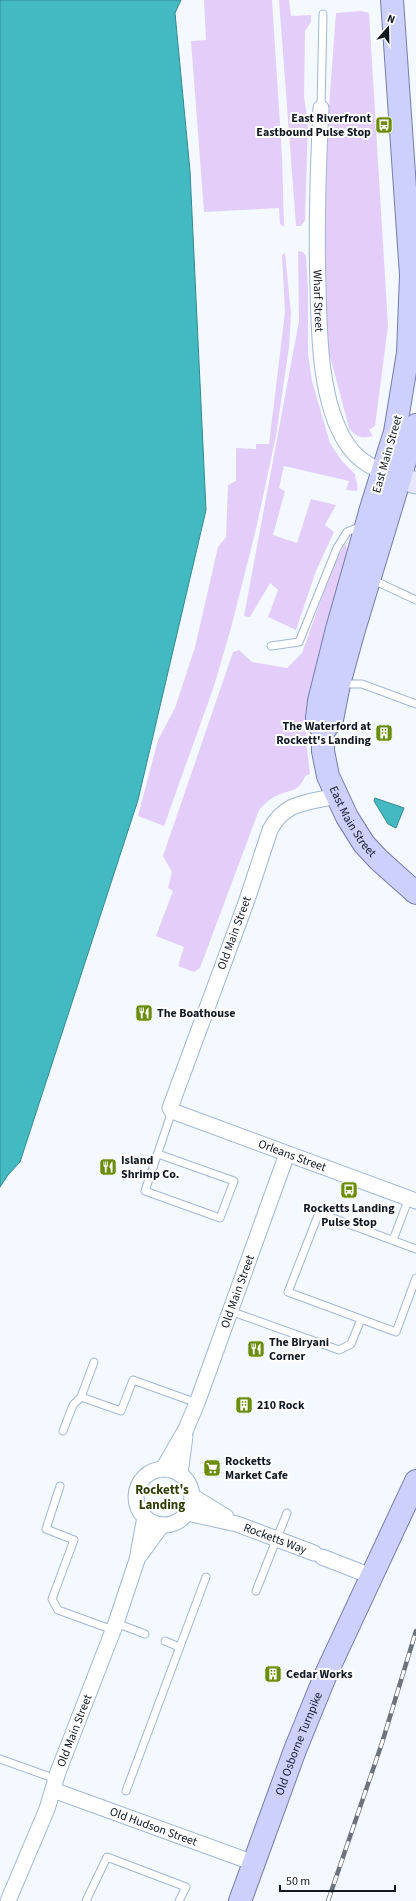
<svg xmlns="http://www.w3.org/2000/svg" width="416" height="1901" font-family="'Source Sans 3',sans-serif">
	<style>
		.green { fill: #e3cefa }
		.water { fill: #43b9c2; stroke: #348992 }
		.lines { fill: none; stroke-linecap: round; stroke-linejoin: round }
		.lane-casing { stroke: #a1b7d3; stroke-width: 9 }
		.street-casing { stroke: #a1b7d3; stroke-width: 17 }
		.secondary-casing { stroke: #a1b7d3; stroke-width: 23 }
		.primary-casing { stroke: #757bad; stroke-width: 24 }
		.lane { stroke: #fff; stroke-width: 7 }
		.street { stroke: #fff; stroke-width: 15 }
		.secondary { stroke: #e6e7fd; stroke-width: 21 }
		.primary { stroke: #cdd0fb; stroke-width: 22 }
		.rail-casing { stroke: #6c737c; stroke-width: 4.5 }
		.rail { stroke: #fff; stroke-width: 3; stroke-dasharray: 9; stroke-linecap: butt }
		.labels { text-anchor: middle; stroke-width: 4; stroke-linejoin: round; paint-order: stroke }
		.poi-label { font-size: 12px; font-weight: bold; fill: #111923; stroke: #fff; text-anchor: start }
		.street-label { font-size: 12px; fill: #111923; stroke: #fff }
		.neighbourhood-label { font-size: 13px; font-weight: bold; fill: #2f3e05; stroke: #fff }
	</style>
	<rect width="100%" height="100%" fill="#f4f9ff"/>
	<!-- green -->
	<path class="green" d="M204,0H272L282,156L284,227L280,224L279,208L204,212L191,41L206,40Z
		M279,0H289L291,16L311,15V22L305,31L304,97L308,122L305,220L301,226H296Z
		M361,11L369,13L388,326L375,426L369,430L373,436C361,439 356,437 349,428L329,352L324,296V173L336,13Z
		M298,251L303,252L306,256L308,289V354L312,381L330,443L342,461L355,474C355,480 359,484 357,491L346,490L349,481L284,466L279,488L285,491L273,535L297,543L311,499L336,505L325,525L334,532L316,571L296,630L268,617L278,590L270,583L250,617L244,616L299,321Z
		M285,253L291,313L289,347L276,436L256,529L231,628L214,686L164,826L138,816L158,740L175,708L195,647L218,547L226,537L228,485L236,481V448L256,449V444H269L285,312L282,255Z
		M346,543L347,551L308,700L306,740L310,774L305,776C299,793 290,789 276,796C269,799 264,805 259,810L200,968L194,972L178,966L184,947L156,936L173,891L168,888L172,872L163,856L233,652L239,650L252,662L287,668L302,653L335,561Z"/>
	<!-- water -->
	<path class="water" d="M0,0H181L175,13L190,171L206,510L138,800L20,1162L8,1175L0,1187Z
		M375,798L404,808L396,828L388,824L374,801Z"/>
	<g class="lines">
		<defs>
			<path id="lane" d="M321,108L323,14
				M371,579L416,600
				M271,646L299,642L337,548L347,532L362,526
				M342,684H362L416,704
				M158,1154L234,1181L220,1218L145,1191L172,1111
				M393,1240L409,1198
				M416,1249L319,1213L288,1292L396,1332L416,1278
				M230,1311L339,1350L351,1344L361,1319
				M94,1362L81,1397L121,1411L133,1380L197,1403
				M63,1431L73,1405L81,1397
				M60,1486L46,1529L74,1540L52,1599L58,1610L113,1630
				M256,1591L287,1513
				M116,1623L145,1634
				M165,1641L179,1647
				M0,1759L56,1779
				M126,1791L206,1577
				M86,1901L107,1857L186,1887L179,1901"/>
			<g id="street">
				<path id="s1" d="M321,108C318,168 316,227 318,287C319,334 320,404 347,444C356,458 368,465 382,472"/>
				<path id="s2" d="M336,796C307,803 285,801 270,830L247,900L170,1108L172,1111L416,1201"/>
				<path id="s3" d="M163,1469L186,1429L197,1403L287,1154"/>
				<circle cx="164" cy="1497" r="28"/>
				<path d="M180,1474L185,1436"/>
				<path d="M192,1496L226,1517"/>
				<path id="s4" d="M187,1513L237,1524L314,1553"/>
				<path d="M140,1555L162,1525"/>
				<path d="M322,1557L371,1576"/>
				<path id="s5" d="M53,1790L254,1863"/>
				<path id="s6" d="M8,1901L47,1809L58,1772L116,1623L137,1560L145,1517"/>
			</g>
			<path id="secondary" d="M384,472L416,483"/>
			<g id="primary">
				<path id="s7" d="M392,0L411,275L408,353L395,432L372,505L337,629L319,701L317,718L323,732V751L328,776L347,817L364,844L379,860L416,893"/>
				<path d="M323,732L332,720L339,684L353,633L416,425"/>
				<path id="s8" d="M240,1901L295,1750L326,1674L416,1481"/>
			</g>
		</defs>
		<!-- lane casing -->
		<use href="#lane" class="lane-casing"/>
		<!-- street casing -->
		<use href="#street" class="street-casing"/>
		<!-- secondary casing -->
		<use href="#secondary" class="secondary-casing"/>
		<!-- primary casing -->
		<use href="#primary" class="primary-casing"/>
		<!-- lane -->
		<use href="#lane" class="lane"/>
		<!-- street -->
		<use href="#street" class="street"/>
		<!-- secondary -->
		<use href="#secondary" class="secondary"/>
		<!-- primary -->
		<use href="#primary" class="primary"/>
		<defs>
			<path id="rail" d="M328,1901L382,1743L416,1631"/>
		</defs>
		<!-- rail casing -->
		<use href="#rail" class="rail-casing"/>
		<!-- rail -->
		<use href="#rail" class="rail"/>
	</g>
	<!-- icons -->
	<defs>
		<symbol id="bus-square" viewBox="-11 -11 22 22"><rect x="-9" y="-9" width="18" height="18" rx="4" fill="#6c8c0e" stroke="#fff"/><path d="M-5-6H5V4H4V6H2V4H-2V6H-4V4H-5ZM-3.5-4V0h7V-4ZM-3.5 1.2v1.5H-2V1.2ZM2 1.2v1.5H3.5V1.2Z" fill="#fff"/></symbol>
		<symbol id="building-square" viewBox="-11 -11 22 22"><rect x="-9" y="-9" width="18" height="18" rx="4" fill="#6c8c0e" stroke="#fff"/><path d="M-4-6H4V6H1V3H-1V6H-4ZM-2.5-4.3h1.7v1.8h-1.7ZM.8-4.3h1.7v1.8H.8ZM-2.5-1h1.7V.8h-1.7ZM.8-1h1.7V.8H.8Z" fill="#fff"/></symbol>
		<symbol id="restaurant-square" viewBox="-11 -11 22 22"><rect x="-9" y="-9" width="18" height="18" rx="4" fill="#6c8c0e" stroke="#fff"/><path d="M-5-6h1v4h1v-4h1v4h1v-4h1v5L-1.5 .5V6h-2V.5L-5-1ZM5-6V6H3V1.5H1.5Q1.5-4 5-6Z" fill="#fff"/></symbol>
		<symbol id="supermarket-square" viewBox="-11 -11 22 22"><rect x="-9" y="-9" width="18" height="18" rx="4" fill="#6c8c0e" stroke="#fff"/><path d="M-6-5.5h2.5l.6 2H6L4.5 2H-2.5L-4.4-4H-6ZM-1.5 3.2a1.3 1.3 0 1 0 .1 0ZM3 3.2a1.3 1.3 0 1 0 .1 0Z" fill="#fff"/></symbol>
	</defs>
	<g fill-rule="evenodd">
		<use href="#bus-square" x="374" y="115" width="20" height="20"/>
		<use href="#building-square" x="374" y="723" width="20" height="20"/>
		<use href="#restaurant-square" x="134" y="1003" width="20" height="20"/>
		<use href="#restaurant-square" x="98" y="1157" width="20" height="20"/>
		<use href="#bus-square" x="339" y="1180" width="20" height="20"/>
		<use href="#restaurant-square" x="246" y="1339" width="20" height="20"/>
		<use href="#building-square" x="234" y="1395" width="20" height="20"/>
		<use href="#supermarket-square" x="202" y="1458" width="20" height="20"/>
		<use href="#building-square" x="263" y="1664" width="20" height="20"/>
	</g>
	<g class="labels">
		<!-- poi labels -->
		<g class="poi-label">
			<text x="371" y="122" text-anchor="end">East Riverfront<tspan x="371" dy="14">Eastbound Pulse Stop</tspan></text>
			<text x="371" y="730" text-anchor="end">The Waterford at<tspan x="371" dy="14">Rockett's Landing</tspan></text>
			<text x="157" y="1017">The Boathouse</text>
			<text x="121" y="1164">Island<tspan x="121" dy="14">Shrimp Co.</tspan></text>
			<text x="349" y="1212" text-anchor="middle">Rocketts Landing<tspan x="349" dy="14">Pulse Stop</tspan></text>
			<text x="269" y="1346">The Biryani<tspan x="269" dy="14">Corner</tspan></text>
			<text x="257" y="1409">210 Rock</text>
			<text x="225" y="1465">Rocketts<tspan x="225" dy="14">Market Cafe</tspan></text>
			<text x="286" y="1678">Cedar Works</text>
		</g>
		<!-- street labels -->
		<g class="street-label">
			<text dy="4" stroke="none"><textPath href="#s1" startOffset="193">Wharf Street</textPath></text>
			<text transform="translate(387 454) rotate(-74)" y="4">East Main Street</text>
			<text dy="4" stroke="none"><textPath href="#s7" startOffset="842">East Main Street</textPath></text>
			<text transform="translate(234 933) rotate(-70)" y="4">Old Main Street</text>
			<text dy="4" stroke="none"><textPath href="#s2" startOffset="505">Orleans Street</textPath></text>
			<text dy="4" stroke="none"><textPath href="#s3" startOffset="193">Old Main Street</textPath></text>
			<text dy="4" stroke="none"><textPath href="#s4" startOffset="92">Rocketts Way</textPath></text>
			<text dy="4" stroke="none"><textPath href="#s6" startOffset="183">Old Main Street</textPath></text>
			<text dy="4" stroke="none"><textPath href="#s8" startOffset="168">Old Osborne Turnpike</textPath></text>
			<text dy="4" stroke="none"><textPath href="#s5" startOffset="107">Old Hudson Street</textPath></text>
		</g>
		<!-- neighbourhood labels -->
		<g class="neighbourhood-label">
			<text x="162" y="1494">Rockett's<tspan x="162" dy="15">Landing</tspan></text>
		</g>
	</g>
	<!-- north arrow -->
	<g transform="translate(388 28) rotate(20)" stroke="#ffffff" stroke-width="3" paint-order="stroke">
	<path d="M0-3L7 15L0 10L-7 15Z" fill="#111923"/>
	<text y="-6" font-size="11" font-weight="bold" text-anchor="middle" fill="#111923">N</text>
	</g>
	<!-- scale -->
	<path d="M280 1885v6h115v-6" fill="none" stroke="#111923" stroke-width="2"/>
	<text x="286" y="1885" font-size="12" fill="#111923" stroke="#ffffff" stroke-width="3" paint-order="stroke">50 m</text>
</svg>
